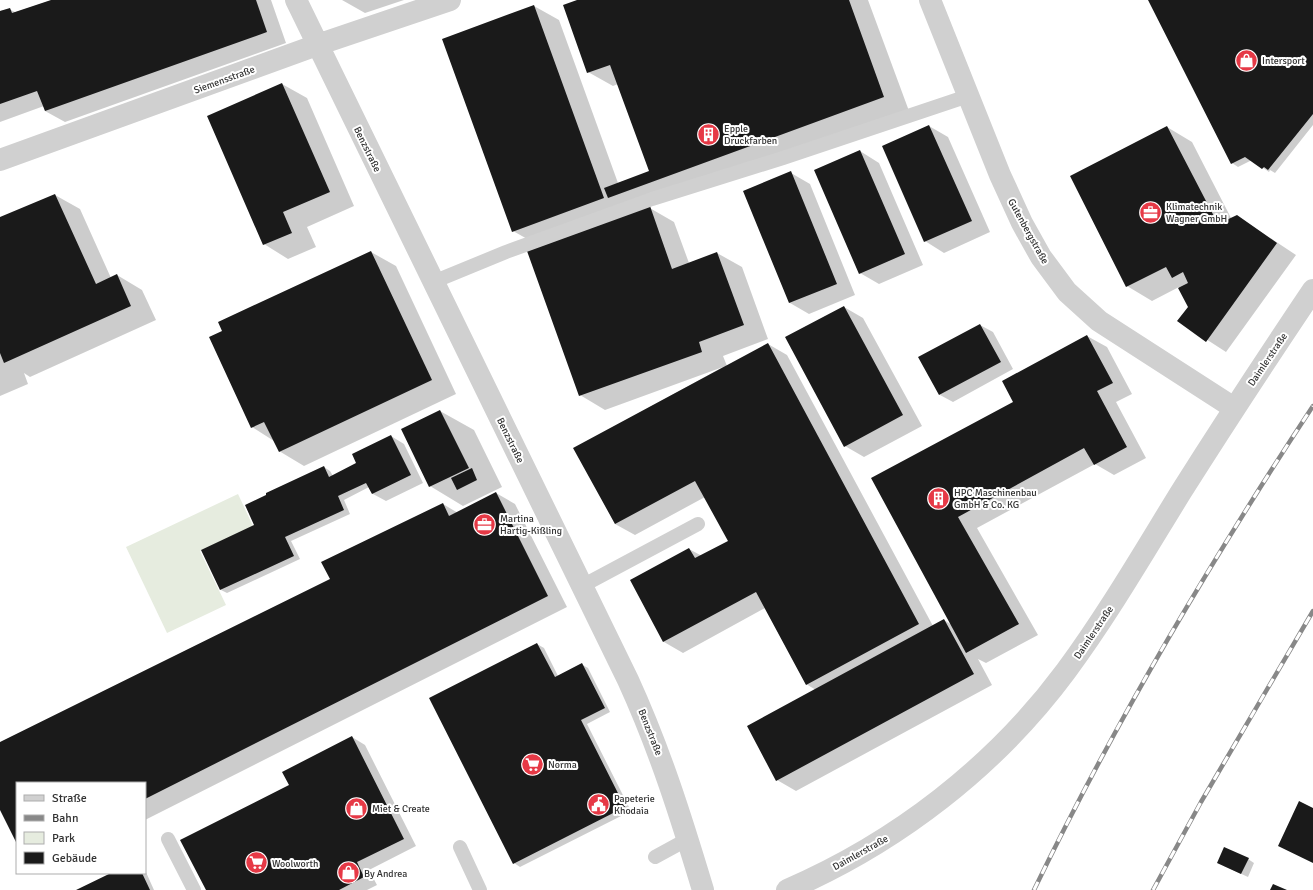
<svg xmlns="http://www.w3.org/2000/svg" width="1313" height="890" font-family="Signika,sans-serif">
	<style>
		.green { fill: #e6ecdf }
		.shadow { fill: #0003 }
		.building { fill: #1a1a1a }
		.lines { fill: none; stroke-linecap: round; stroke-linejoin: round }
		.service { stroke: #d0d0d0; stroke-width: 14 }
		.minor { stroke: #d0d0d0; stroke-width: 22 }
		.tertiary { stroke: #d0d0d0; stroke-width: 22 }
		.rail-casing { stroke: #888; stroke-width: 4.5 }
		.rail { stroke: #fff; stroke-width: 3; stroke-dasharray: 9; stroke-linecap: butt }
		.labels { text-anchor: middle; stroke-width: 4; stroke-linejoin: round; paint-order: stroke }
		.poi-label { font-size: 10px; fill: #333; stroke: #fff; text-anchor: start }
		.street-label { font-size: 10px; fill: #333; stroke: #fff }
	</style>
	<rect width="100%" height="100%" fill="#fff"/>
	<!-- green -->
	<path class="green" d="M238,494L253,526L200,551L226,605L167,633L126,547Z"/>
	<!-- shadow -->
	<path class="shadow" d="M54,0H271L286,43L65,122L45,111L44,106L0,122V11L9,9L17,13Z
		M342,0H404L365,13Z
		M580,0H868L909,111L648,207L674,222L689,263L717,253L742,267L768,339L723,356L727,366L768,344L787,355L933,626L944,620L952,625L873,479L1015,402L1087,336L1107,347L1132,394L1116,402L1146,458L1114,475L1095,464L977,528L1038,635L986,663L978,659L992,685L796,791L777,780L816,690L806,684L765,608L683,653L664,642L631,580L689,549L702,556L729,541L705,497L635,535L615,524L575,448L723,367L605,410L580,395L538,245L513,231L534,6L559,20L618,183L650,172L618,84L613,86L588,72Z
		M1149,0H1313V125L1275,173L1270,170L1269,172L1252,160L1238,167L1232,163Z
		M282,84L307,98L354,206L307,227L316,247L288,259L264,244Z
		M929,126L948,137L990,232L944,253L925,241Z
		M1167,127L1192,142L1231,218L1237,216L1296,255L1226,352L1178,321L1189,307L1179,287L1152,301L1127,286Z
		M860,151L879,163L923,265L879,284L860,273Z
		M791,173L810,184L855,295L809,314L790,303L744,191Z
		M55,195L80,209L111,278L117,275L142,290L156,320L30,377L24,373L28,384L0,396V219Z
		M371,252L396,266L456,394L304,466L279,451L274,441L252,427Z
		M844,307L863,318L922,426L864,457L845,446Z
		M980,325L993,332L1013,369L953,402L940,395Z
		M440,411L474,430L502,487L463,506L430,486Z
		M391,436L404,444L423,483L386,501L373,494L369,487L344,500L350,514L291,541L300,559L227,593L221,590L256,526L324,467L330,471L333,476L356,464Z
		M496,493L515,504L567,607L145,820V783H17V841L0,808V743L332,579L443,504L458,513Z
		M537,644L544,648L558,676L581,664L588,668L610,712L587,724L631,811L520,867L514,863Z
		M352,737L365,745L416,846L369,870L377,885L367,890H207L290,785Z
		M1248,859L1254,863L1248,877L1224,866Z
		M145,870L154,890H78L114,873H145Z"/>
	<!-- building -->
	<path class="building" d="M51,0H256L267,32L45,111L37,91L0,104V11L10,8L12,13Z
		M577,0H849L884,97L608,198L604,188L649,171L610,65L587,73L563,5Z
		M1148,0H1313V114L1268,170L1264,167L1262,169L1245,157L1231,164Z
		M534,5L604,198L512,232L442,39Z
		M282,83L330,192L283,212L292,233L263,245L207,116Z
		M929,125L972,221L924,242L882,146Z
		M1167,126L1218,224L1237,215L1277,243L1206,342L1177,321L1188,307L1178,288L1188,283L1183,272L1172,278L1166,267L1126,287L1070,176Z
		M860,150L905,254L859,274L814,170Z
		M791,171L837,284L789,303L743,191Z
		M55,194L96,284L117,274L131,306L4,363L0,353V217Z
		M650,206L672,269L717,252L744,325L699,342L702,352L579,396L527,251Z
		M371,251L432,380L279,452L264,422L251,428L209,337L222,331L218,322Z
		M844,306L903,415L844,447L785,337Z
		M980,324L1001,362L939,395L918,357Z
		M1087,335L1113,383L1097,391L1127,447L1094,465L1084,448L958,517L1019,624L966,653L871,478L1013,402L1002,381Z
		M768,343L919,624L806,685L756,592L663,642L630,580L689,548L695,558L728,541L695,481L615,524L573,448Z
		M440,410L469,468L429,487L401,429Z
		M391,435L411,475L372,494L366,483L338,496L344,510L285,537L294,556L220,590L201,550L254,525L245,505L266,495V493L324,466L329,477L356,463L352,454Z
		M472,468L477,480L457,490L451,478Z
		M496,492L548,596L145,799V783H17V844L0,810V742L330,579L321,562L443,503L449,516Z
		M944,619L974,674L776,781L747,726Z
		M537,643L555,677L582,663L605,708L581,720L625,807L513,864L429,698Z
		M352,736L404,839L357,862L364,877L339,890H206L180,840L289,785L282,772Z
		M1299,801L1313,808V863L1278,846Z
		M1224,847L1249,858L1241,874L1217,863Z
		M111,873H142L150,890H76Z
		M1273,884L1287,890H1270Z"/>
	<g class="lines">
		<!-- service -->
		<path class="service" d="M433,282L506,252L652,199L783,158L968,96
			M582,586L698,524
			M168,839L194,890
			M460,847L480,890
			M655,857L688,839"/>
		<!-- minor -->
		<path class="minor" d="M296,0L628,680C660,750 681,817 703,890
			M930,0L1000,175L1022,223L1041,257L1067,292L1099,321L1234,408
			M0,160L317,45L450,0"/>
		<!-- tertiary -->
		<path class="tertiary" d="M787,890C896,843 995,767 1066,671C1108,614 1144,552 1181,492C1224,424 1268,357 1313,290"/>
		<defs>
			<path id="rail" d="M1034,890C1115,722 1210,562 1313,406
				M1153,890L1201,802L1313,611"/>
		</defs>
		<!-- rail casing -->
		<use href="#rail" class="rail-casing"/>
		<!-- rail -->
		<use href="#rail" class="rail"/>
	</g>
	<!-- icons -->
	<defs>
		<symbol id="shop-disc" viewBox="-11 -11 22 22"><circle r="9.5" fill="#e63946" stroke="#fff"/><path d="M-5-2.5h2.3a2.7 3.5 0 0 1 5.4 0H5L5.5 6h-11ZM-1.5-2.5h3a1.5 2.3 0 0 0-3 0Z" fill="#fff"/></symbol>
		<symbol id="building-disc" viewBox="-11 -11 22 22"><circle r="9.5" fill="#e63946" stroke="#fff"/><path d="M-4-6H4V6H1V3H-1V6H-4ZM-2.5-4.3h1.7v1.8h-1.7ZM.8-4.3h1.7v1.8H.8ZM-2.5-1h1.7V.8h-1.7ZM.8-1h1.7V.8H.8Z" fill="#fff"/></symbol>
		<symbol id="office-disc" viewBox="-11 -11 22 22"><circle r="9.5" fill="#e63946" stroke="#fff"/><path d="M-6-3h4V-5.5h4V-3h4V5H-6ZM-1-4.5V-3h2v-1.5ZM-6 0V1H6V0Z" fill="#fff"/></symbol>
		<symbol id="supermarket-disc" viewBox="-11 -11 22 22"><circle r="9.5" fill="#e63946" stroke="#fff"/><path d="M-6-5.5h2.5l.6 2H6L4.5 2H-2.5L-4.4-4H-6ZM-1.5 3.2a1.3 1.3 0 1 0 .1 0ZM3 3.2a1.3 1.3 0 1 0 .1 0Z" fill="#fff"/></symbol>
		<symbol id="civic-disc" viewBox="-11 -11 22 22"><circle r="9.5" fill="#e63946" stroke="#fff"/><path d="M-.6-6.5H3V-4.5H.6V-3L4-1V1h2V6H-6V1h2V-1L-.6-3ZM-1.2 2.5V6h2.4V2.5Z" fill="#fff"/></symbol>
	</defs>
	<g fill-rule="evenodd">
		<use href="#shop-disc" x="1234" y="48" width="25" height="25"/>
		<use href="#building-disc" x="696" y="122" width="25" height="25"/>
		<use href="#office-disc" x="1138" y="200" width="25" height="25"/>
		<use href="#building-disc" x="926" y="486" width="25" height="25"/>
		<use href="#office-disc" x="472" y="512" width="25" height="25"/>
		<use href="#supermarket-disc" x="520" y="752" width="25" height="25"/>
		<use href="#civic-disc" x="586" y="792" width="25" height="25"/>
		<use href="#shop-disc" x="344" y="796" width="25" height="25"/>
		<use href="#supermarket-disc" x="244" y="850" width="25" height="25"/>
		<use href="#shop-disc" x="336" y="860" width="25" height="25"/>
	</g>
	<g class="labels">
		<!-- poi labels -->
		<g class="poi-label">
			<text x="1262" y="64">Intersport</text>
			<text x="724" y="132">Epple<tspan x="724" dy="12">Druckfarben</tspan></text>
			<text x="1166" y="210">Klimatechnik<tspan x="1166" dy="12">Wagner GmbH</tspan></text>
			<text x="954" y="496">HPC Maschinenbau<tspan x="954" dy="12">GmbH &amp; Co. KG</tspan></text>
			<text x="500" y="522">Martina<tspan x="500" dy="12">Hartig-Kißling</tspan></text>
			<text x="548" y="768">Norma</text>
			<text x="614" y="802">Papeterie<tspan x="614" dy="12">Khodaia</tspan></text>
			<text x="372" y="812">Miet &amp; Create</text>
			<text x="272" y="867">Woolworth</text>
			<text x="364" y="877">By Andrea</text>
		</g>
		<!-- street labels -->
		<g class="street-label">
			<text transform="translate(224 79) rotate(-20)" y="4">Siemensstraße</text>
			<text transform="translate(368 149) rotate(64)" y="4">Benzstraße</text>
			<text transform="translate(1029 231) rotate(61)" y="4">Gutenbergstraße</text>
			<text transform="translate(1267 359) rotate(-56)" y="4">Daimlerstraße</text>
			<text transform="translate(511 440) rotate(64)" y="4">Benzstraße</text>
			<text transform="translate(1093 632) rotate(-56)" y="4">Daimlerstraße</text>
			<text transform="translate(651 732) rotate(68)" y="4">Benzstraße</text>
			<text transform="translate(860 852) rotate(-29)" y="4">Daimlerstraße</text>
		</g>
	</g>
	<!-- legend -->
	<rect x="16" y="782" width="130" height="92" fill="#ffffff" stroke="#adadad"/>
	<rect x="24" y="795" width="20" height="6" fill="#d0d0d0" stroke="#adadad"/>
	<text x="52" y="802" font-size="12" fill="#333333">Straße</text>
	<rect x="24" y="815" width="20" height="6" fill="#888888" stroke="#adadad"/>
	<text x="52" y="822" font-size="12" fill="#333333">Bahn</text>
	<rect x="24" y="832" width="20" height="12" fill="#e6ecdf" stroke="#adadad"/>
	<text x="52" y="842" font-size="12" fill="#333333">Park</text>
	<rect x="24" y="852" width="20" height="12" fill="#1a1a1a" stroke="#adadad"/>
	<text x="52" y="862" font-size="12" fill="#333333">Gebäude</text>
</svg>
